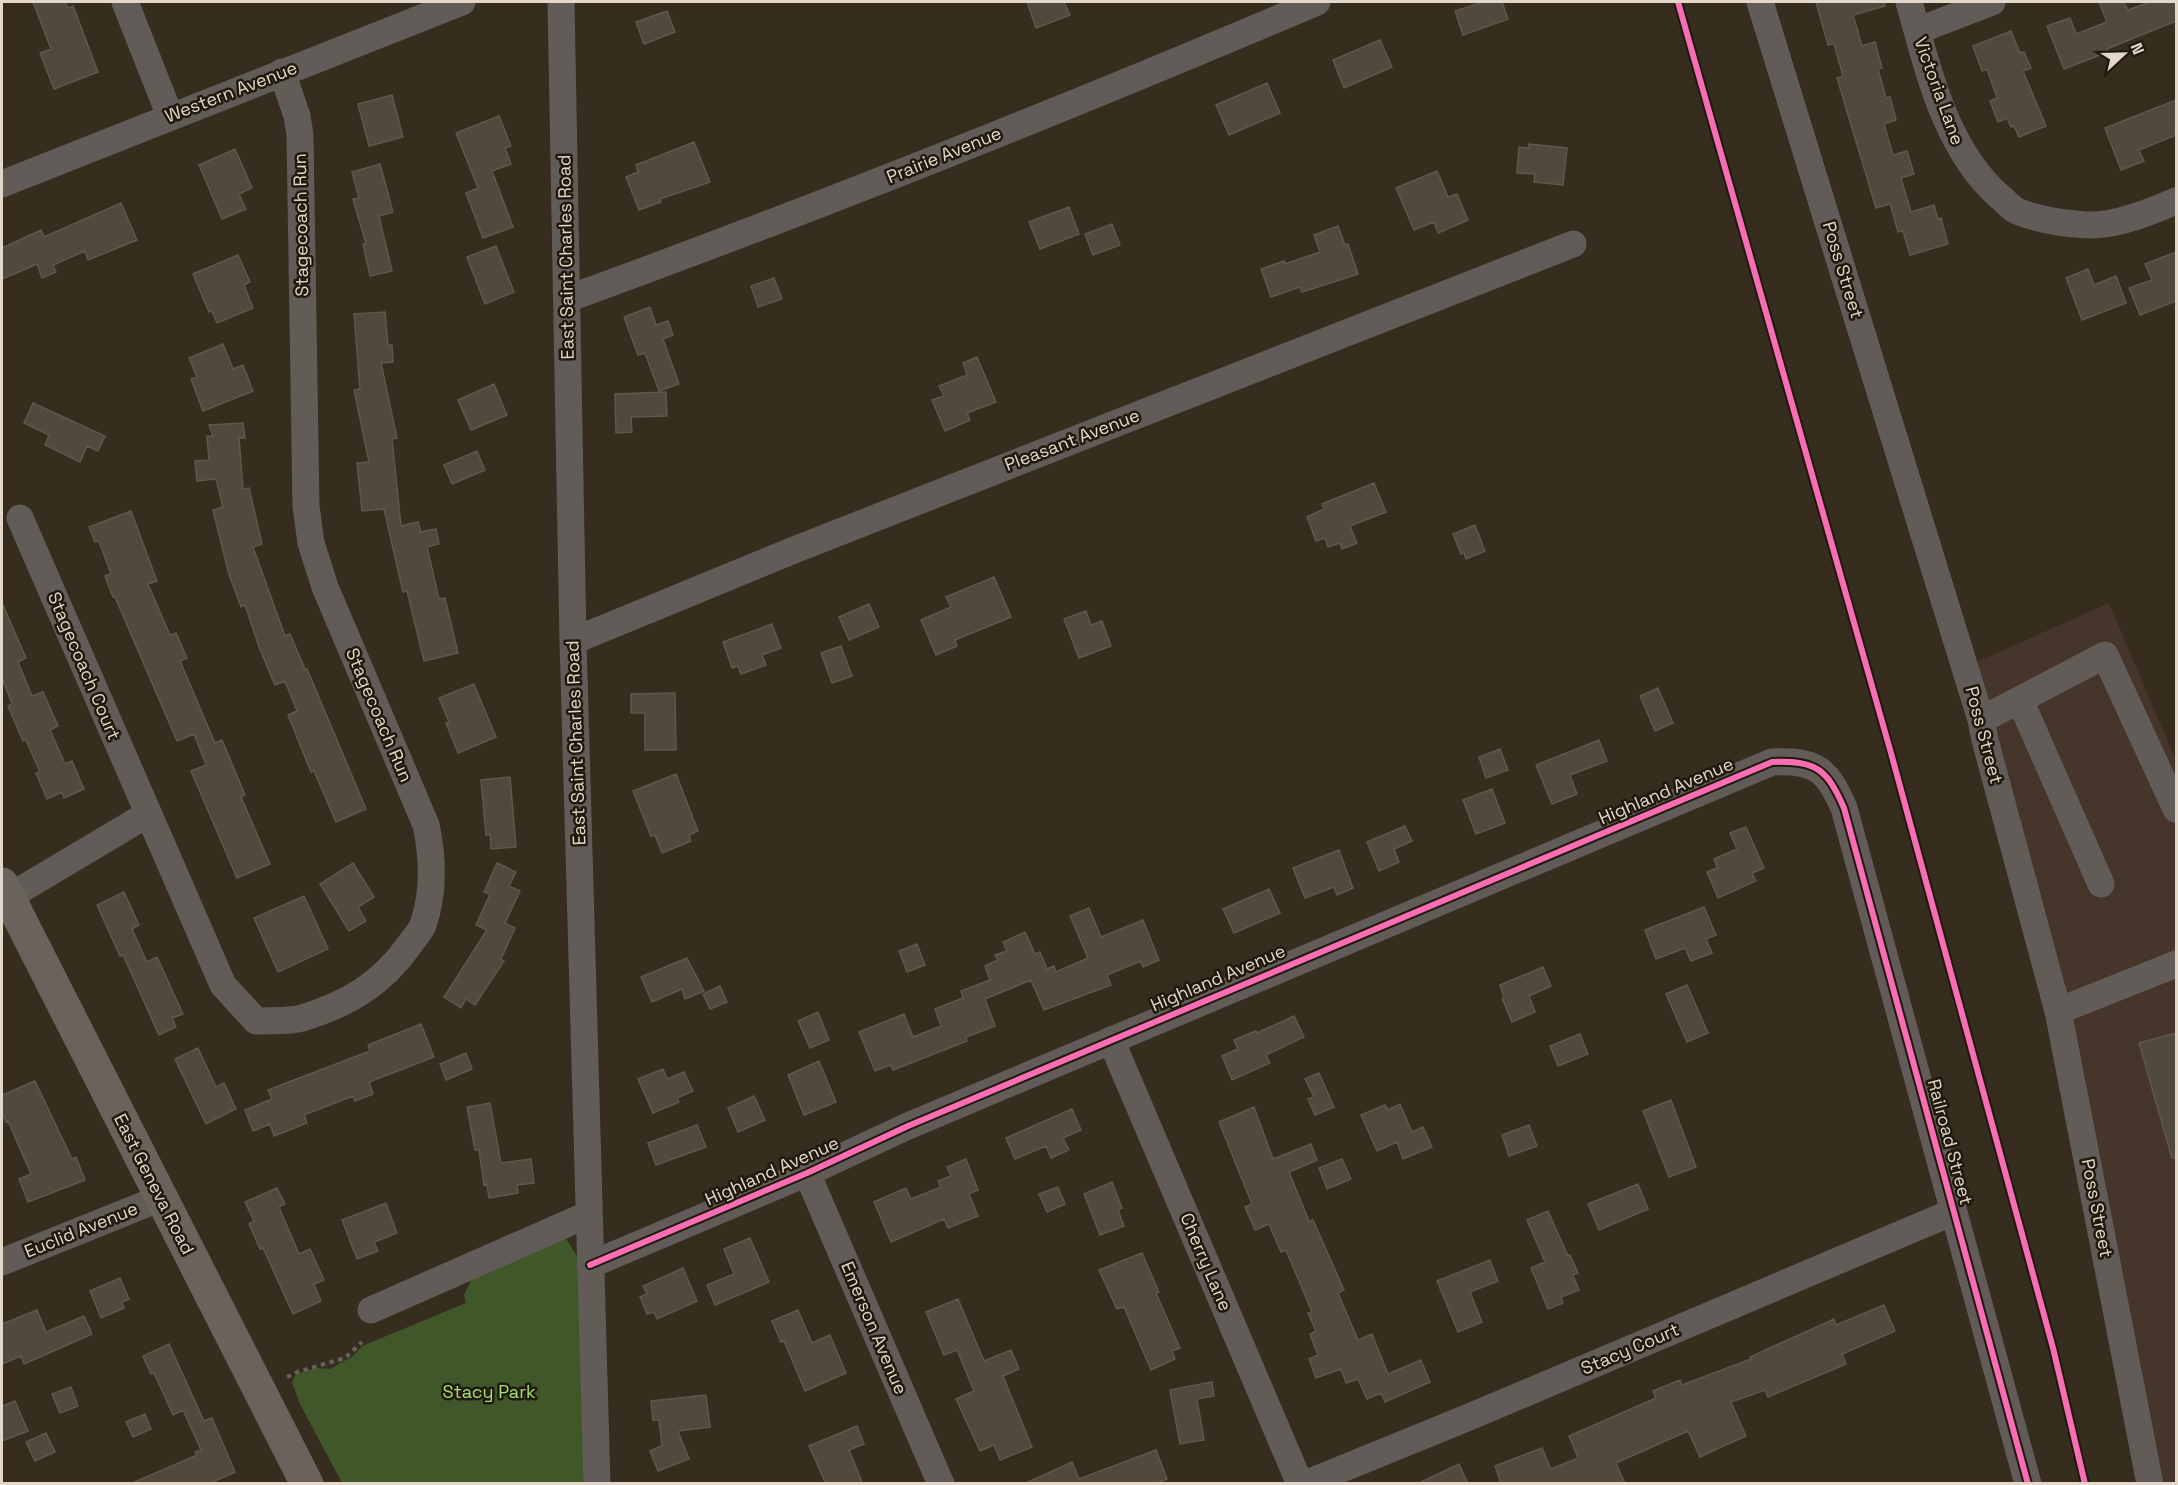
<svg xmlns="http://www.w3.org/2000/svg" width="2178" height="1485" font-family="'Space Grotesk',sans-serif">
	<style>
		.commercial { fill: #45352a }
		.green { fill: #405729 }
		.building { fill: #50493c; stroke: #5f574b; stroke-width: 1.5 }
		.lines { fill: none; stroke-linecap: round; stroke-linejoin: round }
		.path { stroke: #66615a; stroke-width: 4; stroke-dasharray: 4.5 4.5; stroke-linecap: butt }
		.minor { stroke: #615c58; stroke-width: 27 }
		.major { stroke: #6a635c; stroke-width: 33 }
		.cycleway-casing { stroke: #21190d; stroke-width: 10 }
		.cycleway { stroke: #f96db3; stroke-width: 6 }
		.labels { text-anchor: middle; stroke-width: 5; stroke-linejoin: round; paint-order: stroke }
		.street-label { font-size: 18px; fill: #e2d7c8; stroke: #21190d }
		.park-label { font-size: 18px; fill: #a3e173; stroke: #21190d }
	</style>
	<rect width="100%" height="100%" fill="#362d1e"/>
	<!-- commercial -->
	<path class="commercial" d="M2109,603L2176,761V956L2064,1000L1970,665Z
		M2176,974V1483H2160L2066,1018Z"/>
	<!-- green -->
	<path class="green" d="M566,1238L578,1258L584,1483H342L300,1404L292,1382L296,1374L316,1368L330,1369L353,1356L362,1346L466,1303L464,1295L474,1274Z"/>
	<!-- building -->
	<path class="building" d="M33,2H65L68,8L73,6L98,72L54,89L40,53L51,49Z
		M1027,2H1064L1070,15L1036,28Z
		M1483,2H1502L1508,19L1463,35L1455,11Z
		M1816,2H1884L1885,6L1853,15L1862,46L1875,42L1882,68L1878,69L1886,98L1890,97L1896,120L1884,124L1893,155L1907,151L1914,174L1901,178L1911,212L1934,205L1938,219L1941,218L1948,244L1910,255L1903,231L1898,232L1890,204L1876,208L1837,78L1843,76L1834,44L1828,45Z
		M2099,2H2124L2128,10L2150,2H2176V21L2107,49L2108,52L2064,69L2047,26L2070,18L2076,34L2107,22Z
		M667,11L675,32L644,44L636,22Z
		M2011,31L2020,53L2024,52L2031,68L2023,71L2046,126L2019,137L2014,126L2011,127L2007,118L1998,122L1990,101L1997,98L1987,69L1982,71L1973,46Z
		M1380,40L1392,67L1344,88L1333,60Z
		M1267,83L1280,113L1229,135L1216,105Z
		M392,95L403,137L369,146L358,104Z
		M2176,100V135L2139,150L2144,161L2121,170L2105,128Z
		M499,116L511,146L505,148L511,164L492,171L513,227L483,238L466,193L478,188L456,133Z
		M694,142L710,182L660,199L661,202L639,210L626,177L638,172L636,165Z
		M1529,144L1567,148L1563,185L1534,182L1535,174L1517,173L1519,147L1529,148Z
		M235,149L252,188L239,194L246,209L222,219L199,165Z
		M380,164L393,212L379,216L392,271L370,276L363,244H366L353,199L359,198L352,172Z
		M1437,171L1448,197L1457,194L1468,220L1438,233L1434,222L1414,230L1396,188Z
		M121,203L137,240L88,260L85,251L53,265L56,272L42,278L37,264L2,279V248L41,230L44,237Z
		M1069,207L1079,234L1040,249L1029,222Z
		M1112,224L1120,245L1093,255L1085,234Z
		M1338,226L1345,245L1348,244L1358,274L1302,292L1300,287L1271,297L1261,269L1284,261L1285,264L1320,252L1314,235Z
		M496,246L514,292L485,304L467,257Z
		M2176,252V301L2140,315L2129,288L2152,280L2145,264Z
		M238,255L250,282L244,285L253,308L217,323L212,311L209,312L193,274Z
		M2088,269L2094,285L2116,276L2126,303L2082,320L2066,278Z
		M774,278L782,299L758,307L751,286Z
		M650,307L656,325L668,321L673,335L663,339L679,384L659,391L645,353L638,355L624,317Z
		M385,312L388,345H392L393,362L381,363L397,438L392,439L401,526L418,522L421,532L436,529L439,544L427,547L439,599L445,598L458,653L424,661L407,591L403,592L384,509L362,511L357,463L369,462L354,390L360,389L354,314Z
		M223,344L233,369L243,365L253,391L203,411L191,379L197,377L189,358Z
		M977,357L996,402L967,413L970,420L945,431L932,400L944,396L939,386L967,375L963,363Z
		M494,384L507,415L471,430L458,400Z
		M666,392L667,416L631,417L632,432L616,433L615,394Z
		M33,403L105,436L98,451L87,446L80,462L45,445L49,435L24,423Z
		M243,423L245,438H239L243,489L249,488L262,544L253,547L285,636L290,634L305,669H307L366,809L336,822L314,771L311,772L288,715L297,711L285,681L275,685L259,647L245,605L241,607L228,571L213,510L223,507L216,479L197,481L195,461L209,460L207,436H213L209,425Z
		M477,451L485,470L452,484L444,465Z
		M1374,483L1386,512L1350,526L1357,543L1342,549L1340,543L1328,547L1325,538L1316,541L1307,517L1324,509L1322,504Z
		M131,511L157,581L148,584L170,635L176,633L187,658L180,661L215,743L222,740L245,795L241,797L270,864L237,878L191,771L206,765L194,734L177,741L115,597H113L105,576L111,574L99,541L95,542L89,527Z
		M1475,525L1485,551L1466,559L1464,553L1461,554L1453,534Z
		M994,577L1011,617L955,640L957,646L936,655L921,620L951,607L946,597Z
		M2,603L26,658L18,662L32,696L43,692L58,726L50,730L65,764L72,761L84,789L64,798L62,792L47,799L36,773L40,772L26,740L23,741L8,706L12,704L2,678Z
		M869,604L879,627L849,640L839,617Z
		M1086,611L1091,625L1102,621L1111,646L1079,658L1064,619Z
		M772,624L781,648L762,655L766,665L741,674L738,666L732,668L723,642Z
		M841,646L852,676L832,683L821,653Z
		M474,684L496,737L458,753L446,723L449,722L439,698Z
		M1658,688L1673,723L1655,731L1640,696Z
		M675,693L676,750H645V713H631V694Z
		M1599,740L1607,761L1570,775L1577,794L1552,804L1536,765Z
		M1500,749L1508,770L1486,778L1479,757Z
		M676,774L698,831L689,835L691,841L662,853L655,835L651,836L633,791Z
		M510,777L516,847L491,849L490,834L486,835L481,780Z
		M1492,789L1505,823L1476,834L1463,800Z
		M1405,826L1412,841L1394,849L1399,862L1379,871L1367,842Z
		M1746,827L1764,868L1752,873L1756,881L1718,898L1707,872L1717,868L1714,859L1737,849L1730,833Z
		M1339,850L1353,888L1337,895L1334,887L1305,898L1293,868Z
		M353,863L374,897L358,907L366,921L349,931L320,884Z
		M497,863L516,872L509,886L520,891L505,923L515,928L501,959L504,961L475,1005L466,999L461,1008L444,997L487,930L476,925L490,894L484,892Z
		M1269,889L1280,913L1234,933L1223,909Z
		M124,892L139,925L132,929L147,962L157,957L183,1014L172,1018L176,1027L159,1035L123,955L120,956L97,905Z
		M304,896L328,949L278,972L254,918Z
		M1704,907L1716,935L1706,939L1712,953L1691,961L1685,948L1656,959L1645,930Z
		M1089,908L1101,937L1143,920L1159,960L1143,967L1141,961L1107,975L1111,985L1044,1010L1031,980L985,999L995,1026L966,1037L967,1041L893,1070L891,1065L875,1071L859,1032L904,1014L913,1037L941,1026L935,1009L963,998L961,991L990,980L985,966L998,960L995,955L1007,951L1003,942L1025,932L1035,954L1040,952L1047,969L1054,966L1056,972L1088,958L1070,916Z
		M917,944L925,965L907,972L899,951Z
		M687,958L704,991L685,999L682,989L652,1002L641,977Z
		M1543,967L1551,986L1529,996L1535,1012L1512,1022L1502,998L1504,997L1500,985Z
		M1687,985L1708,1033L1687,1042L1666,994Z
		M720,986L727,1002L710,1009L703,994Z
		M818,1012L829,1040L810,1048L798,1021Z
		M1294,1016L1304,1037L1266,1055L1270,1063L1232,1080L1222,1056L1238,1049L1234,1040L1256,1031L1257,1033Z
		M421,1024L434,1057L369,1082L373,1094L355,1101L353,1096L304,1115L307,1123L274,1136L270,1124L253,1131L245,1110L272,1099L268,1090L370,1051L368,1045Z
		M2176,1033V1158H2172L2139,1043Z
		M1580,1034L1588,1054L1558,1066L1550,1046Z
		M198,1048L216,1087L224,1083L236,1109L206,1124L175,1059Z
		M466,1053L472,1069L446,1080L440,1064Z
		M819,1061L836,1102L804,1115L788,1075Z
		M663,1069L667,1079L684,1072L693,1091L677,1098L679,1102L653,1113L638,1079Z
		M1319,1073L1334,1107L1315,1115L1308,1099L1314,1097L1305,1079Z
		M35,1081L72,1159L76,1157L85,1180L28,1202L19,1179L31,1174L8,1121L6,1122L2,1113V1095Z
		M754,1096L765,1120L738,1132L728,1108Z
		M1671,1100L1696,1167L1669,1177L1643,1111Z
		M490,1103L501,1163L531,1159L534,1183L517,1185L518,1193L489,1198L487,1184L484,1185L479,1150H475L467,1107Z
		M1400,1104L1412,1132L1423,1127L1432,1147L1403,1159L1397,1142L1377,1151L1361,1115L1385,1105L1388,1110Z
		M1254,1107L1273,1159L1311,1144L1317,1160L1289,1172L1309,1221L1313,1220L1344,1290L1338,1293L1358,1340L1372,1334L1388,1374L1421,1360L1430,1382L1385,1402L1381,1393L1367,1399L1358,1379L1346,1383L1341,1369L1316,1378L1309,1359L1318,1355L1310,1334L1316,1331L1308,1313L1312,1312L1286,1250L1281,1252L1269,1224L1255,1230L1245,1207L1252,1204L1219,1122Z
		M1072,1109L1081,1130L1063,1138L1069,1150L1051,1158L1046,1146L1015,1159L1006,1138Z
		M697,1125L706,1147L656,1165L648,1143Z
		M1529,1125L1537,1146L1509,1156L1502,1135Z
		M966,1159L978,1190L969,1194L978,1216L948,1228L944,1219L891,1242L874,1202L906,1188L911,1199L941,1187L938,1181L951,1176L947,1167Z
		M1342,1159L1351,1179L1327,1189L1319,1168Z
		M1112,1182L1122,1208L1118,1210L1124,1226L1100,1235L1084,1194Z
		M1638,1184L1648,1209L1599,1230L1588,1204Z
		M1058,1187L1065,1204L1047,1212L1039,1194Z
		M277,1188L285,1204L279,1207L299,1254L310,1249L324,1280L314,1284L321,1301L293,1314L263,1248L260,1249L249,1224L254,1221L245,1202Z
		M386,1203L397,1233L374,1242L378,1251L357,1259L342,1220Z
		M1548,1211L1568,1256L1570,1255L1578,1273L1573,1275L1579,1290L1561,1297L1563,1303L1548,1309L1531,1268L1545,1262L1527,1220Z
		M750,1238L769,1282L715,1305L707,1285L734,1274L724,1249Z
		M1142,1253L1159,1292L1156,1293L1180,1348L1172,1351L1175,1359L1151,1370L1124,1307L1117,1309L1099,1270Z
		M1490,1260L1498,1281L1470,1292L1482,1322L1458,1332L1437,1281Z
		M683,1268L697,1301L657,1319L654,1312L647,1314L640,1297L647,1294L643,1286Z
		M120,1278L129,1299L122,1302L124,1308L101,1318L90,1291Z
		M958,1299L984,1361L1011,1350L1019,1369L1003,1376L1032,1447L1000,1460L994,1445L980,1451L956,1399L974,1391L957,1350L944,1355L926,1312Z
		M1884,1305L1895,1331L1842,1354L1846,1364L1768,1397L1765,1390L1731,1402L1746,1436L1719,1448L1700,1457L1688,1431L1616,1463L1625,1484H1501L1495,1466L1542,1448L1551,1469L1578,1458L1569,1436L1656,1398L1653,1391L1680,1380L1682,1385L1751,1359L1750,1357L1834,1319L1836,1325Z
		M37,1310L46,1332L84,1316L92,1334L24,1364L21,1356L2,1364V1324Z
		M798,1310L812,1343L830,1335L846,1373L805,1391L784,1341L781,1342L772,1321Z
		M169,1344L204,1421L212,1418L235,1472L208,1484H130L197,1455L195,1452L201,1450L183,1410L173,1415L154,1373L151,1374L143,1356Z
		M1212,1382L1214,1396L1197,1399L1204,1440L1180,1444L1170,1390Z
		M71,1387L78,1406L60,1413L52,1394Z
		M706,1395L710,1427L678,1431L689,1459L658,1471L650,1451L662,1446L659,1420H653L651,1401Z
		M15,1401L28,1431L2,1441V1406Z
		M145,1414L151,1429L133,1437L126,1422Z
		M857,1426L864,1444L849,1450L863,1484H826L809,1446Z
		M46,1433L55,1452L35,1461L26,1442Z
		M1156,1450L1167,1479L1155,1484H1024L1072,1462L1079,1479Z
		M1459,1464L1468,1484H1417Z"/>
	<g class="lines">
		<!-- path -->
		<path class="path" d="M287,1377L297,1372L345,1358L362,1342"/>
		<!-- minor -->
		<path class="minor" d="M125,2L170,116
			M561,2L573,641L597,1484
			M1760,2L1981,720L1985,740L2058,1011L2150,1484
			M1909,2C1928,69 1945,149 2000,197C2005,201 2011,208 2017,211C2037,220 2072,225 2093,225C2119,225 2153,211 2176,201
			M1917,31L1992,2
			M2,184L462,2
			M567,299C820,207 1070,107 1317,2
			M20,518L223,985L256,1021C270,1020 288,1022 302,1018C348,1004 382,984 410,944C414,938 420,932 423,925C434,893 433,858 426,825L325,587L311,543L306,506L300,135L297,116L282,72
			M573,641L794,550L1573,244
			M2020,700L2101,884
			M1981,720L2105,655L2176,809
			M2,901L148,814
			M2058,1011L2176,964
			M1111,1040L1300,1484
			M807,1173L941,1484
			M2,1262L161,1198
			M590,1265L807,1173L908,1126L1772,762C1816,760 1827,769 1844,808L2028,1484
			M371,1310L589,1214
			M1305,1484L1474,1415L1953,1212"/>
		<!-- major -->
		<path class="major" d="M2,884L307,1484"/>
		<defs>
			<path id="cycleway" d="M1678,2L1891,753L2053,1348L2085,1484
				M590,1265L807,1173L908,1126L1772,762C1816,760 1827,769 1844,808L2028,1484"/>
		</defs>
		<!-- cycleway casing -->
		<use href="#cycleway" class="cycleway-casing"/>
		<!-- cycleway -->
		<use href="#cycleway" class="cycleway"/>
	</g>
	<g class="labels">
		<!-- street labels -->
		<g class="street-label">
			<text transform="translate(1939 91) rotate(70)" y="6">Victoria Lane</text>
			<text transform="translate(231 92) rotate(-21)" y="6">Western Avenue</text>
			<text transform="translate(944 155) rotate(-22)" y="6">Prairie Avenue</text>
			<text transform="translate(301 225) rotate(-91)" y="6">Stagecoach Run</text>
			<text transform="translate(566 257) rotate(-91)" y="6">East Saint Charles Road</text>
			<text transform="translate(1843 270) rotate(73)" y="6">Poss Street</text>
			<text transform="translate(1072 440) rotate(-21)" y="6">Pleasant Avenue</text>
			<text transform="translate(84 666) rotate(67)" y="6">Stagecoach Court</text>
			<text transform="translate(379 715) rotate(67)" y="6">Stagecoach Run</text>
			<text transform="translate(1984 735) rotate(75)" y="6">Poss Street</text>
			<text transform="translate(576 743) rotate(-92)" y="6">East Saint Charles Road</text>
			<text transform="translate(1666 791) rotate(-23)" y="6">Highland Avenue</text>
			<text transform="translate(1218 978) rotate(-23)" y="6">Highland Avenue</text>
			<text transform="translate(1950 1142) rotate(75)" y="6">Railroad Street</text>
			<text transform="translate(772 1171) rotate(-24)" y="6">Highland Avenue</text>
			<text transform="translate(154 1184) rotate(63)" y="6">East Geneva Road</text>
			<text transform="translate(2097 1208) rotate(79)" y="6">Poss Street</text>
			<text transform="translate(81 1230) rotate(-22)" y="6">Euclid Avenue</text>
			<text transform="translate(1206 1262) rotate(67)" y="6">Cherry Lane</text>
			<text transform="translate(874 1328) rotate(67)" y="6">Emerson Avenue</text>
			<text transform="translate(1630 1349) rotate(-23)" y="6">Stacy Court</text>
		</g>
		<!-- park labels -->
		<g class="park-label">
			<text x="489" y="1398">Stacy Park</text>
		</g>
	</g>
	<!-- border -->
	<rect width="2178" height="1485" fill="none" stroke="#e2d7c8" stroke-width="6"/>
	<!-- north arrow -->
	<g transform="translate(2124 54) rotate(68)" stroke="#21190d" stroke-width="4.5" paint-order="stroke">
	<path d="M0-4.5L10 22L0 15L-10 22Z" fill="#e2d7c8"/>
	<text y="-9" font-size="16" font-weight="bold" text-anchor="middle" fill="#e2d7c8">N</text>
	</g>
</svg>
